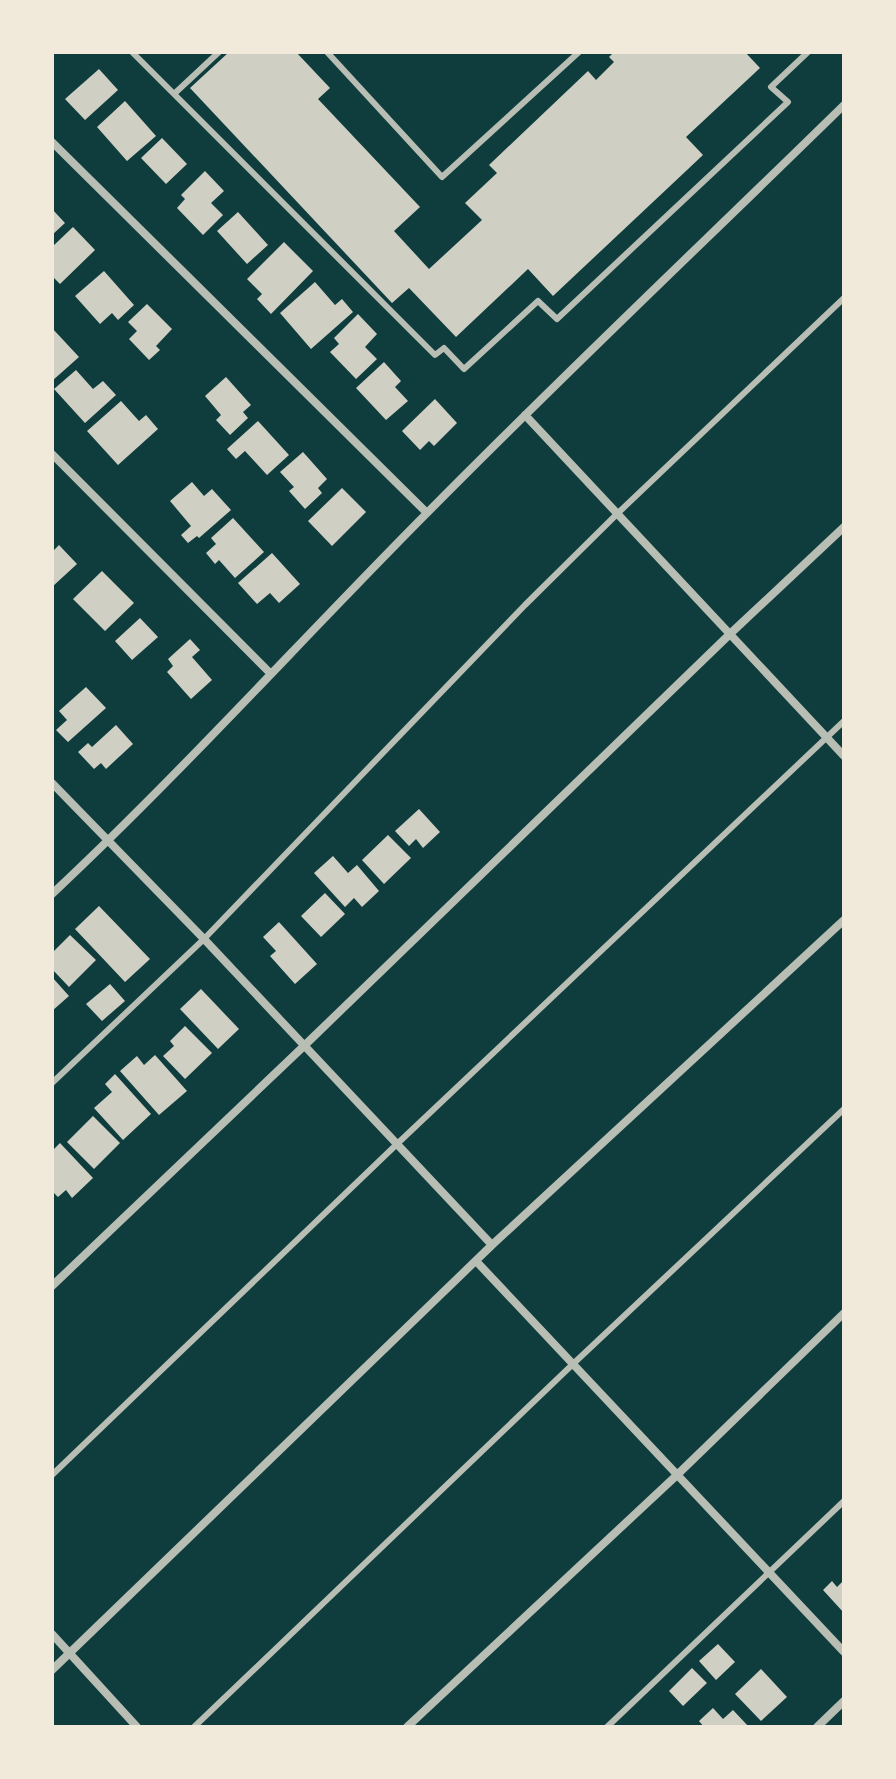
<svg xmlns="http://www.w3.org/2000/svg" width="896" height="1779" font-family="Rubik,sans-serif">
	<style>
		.building { fill: #cfcfc3 }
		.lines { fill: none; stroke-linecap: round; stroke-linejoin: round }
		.service { stroke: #b8beb3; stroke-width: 6 }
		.minor { stroke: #b8beb3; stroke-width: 8 }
	</style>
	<rect width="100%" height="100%" fill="#0f3d3e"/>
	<!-- building -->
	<path class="building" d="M229,52H296L330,88L318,99L420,207L394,231L429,269L482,220L465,203L497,173L489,165L588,71L596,80L614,62L609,57L614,52H745L760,68L686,137L703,155L553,296L528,269L456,337L409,288L392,303L190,88Z
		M99,69L118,90L85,120L65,99Z
		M125,101L156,136L127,161L97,127Z
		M162,138L187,164L166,184L141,158Z
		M205,171L224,191L211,203L223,215L203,235L177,208L185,199L181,195Z
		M52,209L65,223L52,235Z
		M238,212L268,245L247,264L217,231Z
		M73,227L95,250L60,284L52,276V247Z
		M284,242L313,271L271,314L257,299L262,294L247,279Z
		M104,271L134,305L118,320L112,313L100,324L75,296Z
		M315,282L335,305L342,299L353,312L311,349L280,313Z
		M147,304L172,329L156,346L160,350L149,360L129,339L137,331L128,322Z
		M358,314L377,334L365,347L377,359L356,379L330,352L339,344L334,338Z
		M52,328L79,357L52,381Z
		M384,362L401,381L395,387L408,401L386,420L356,388Z
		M76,370L93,389L103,381L116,395L85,423L54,389Z
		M226,377L251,405L243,412L248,418L230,435L216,420L221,415L205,396Z
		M435,399L457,423L434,446L429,441L420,450L402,431Z
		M121,401L139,421L146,415L158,429L118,465L87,431Z
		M258,421L289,455L267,475L245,451L236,459L227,449Z
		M303,452L327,479L318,488L322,493L305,509L289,491L294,487L280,472Z
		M192,482L204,496L212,489L231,510L199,538L197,536L188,543L181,535L191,526L170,501Z
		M342,488L366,512L332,546L308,521Z
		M233,518L264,552L235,578L219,560L215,564L206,553L216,544L211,538Z
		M59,545L77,564L52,587V552Z
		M272,553L300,584L279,603L270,593L257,604L238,583Z
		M102,571L134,603L105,631L73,599Z
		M140,618L158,637L132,660L115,641Z
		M190,639L200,650L192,657L212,680L191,699L167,672L173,666L168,659Z
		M86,687L106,708L68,742L56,730L67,720L59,711Z
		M116,725L133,744L106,769L101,763L94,769L78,752L88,743L92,747Z
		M419,809L440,832L423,848L416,839L409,846L395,831Z
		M388,835L411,858L384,884L362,860Z
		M333,856L348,873L357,865L379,891L362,907L354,898L345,907L314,873Z
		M325,893L345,914L321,937L301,916Z
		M99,906L150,959L125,982L75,929Z
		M279,922L317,964L295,984L270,956L276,951L263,937Z
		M70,935L96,960L69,987L52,969V953Z
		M52,977L69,996L52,1011Z
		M110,984L125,1001L102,1021L86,1004Z
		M201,989L239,1029L218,1049L180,1009Z
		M185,1026L212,1053L185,1079L163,1056L174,1046L170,1041Z
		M155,1055L187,1091L159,1115L120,1071L137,1056L144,1065Z
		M115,1074L151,1114L123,1140L94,1108L112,1092L105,1084Z
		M93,1116L120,1143L94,1169L67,1142Z
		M60,1143L93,1178L72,1198L66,1190L58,1197L52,1191V1151Z
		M844,1580V1613L823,1590L832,1581L837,1587Z
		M718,1644L735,1662L716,1680L699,1661Z
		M692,1668L707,1683L683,1706L669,1691Z
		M761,1669L787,1697L761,1721L735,1694Z
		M713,1708L723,1719L733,1710L749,1727H704L699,1721Z"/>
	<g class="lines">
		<!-- service -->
		<path class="service" d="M132,52L435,355L444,348L464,369L538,301L557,319L788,102L771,87L808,52
			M327,52L442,177L579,52
			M174,94L219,52
			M52,1083L204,939L525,605L618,513L844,298
			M52,1475L397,1144L844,721
			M194,1727L573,1364L844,1109
			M607,1727L844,1501"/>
		<!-- minor -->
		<path class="minor" d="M52,142L427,513
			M525,415L844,756
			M52,454L270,673
			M52,783L204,939L492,1245
			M52,894C181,773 300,641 425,515C562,376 704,242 844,105
			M476,1261L844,1652
			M52,1286L305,1045L731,633L844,527
			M52,1634L137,1727
			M52,1670L492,1245L844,920
			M407,1727L677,1475L844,1313
			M817,1727L844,1701"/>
	</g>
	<!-- border -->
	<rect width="896" height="1779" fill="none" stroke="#f1e9da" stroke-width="108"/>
</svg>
